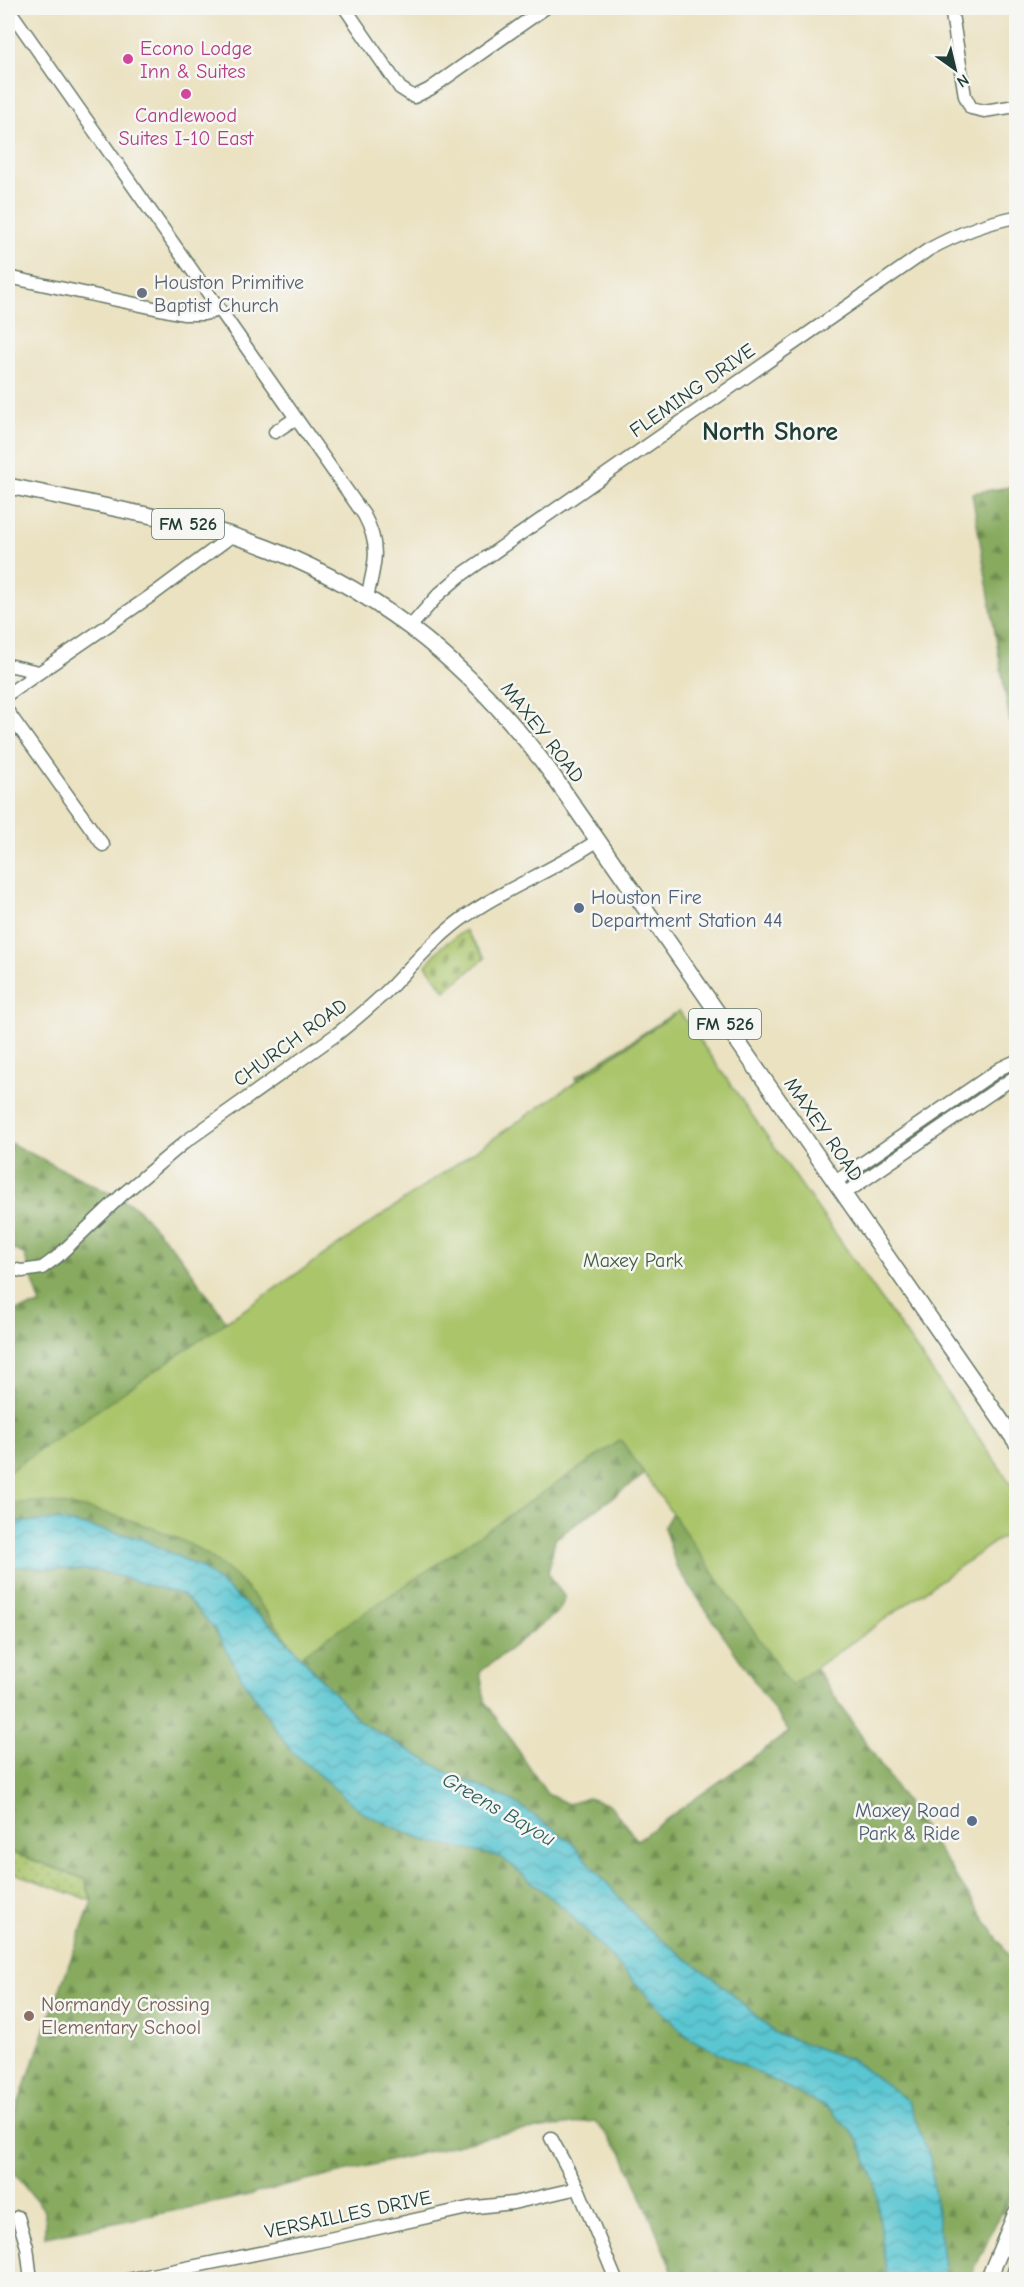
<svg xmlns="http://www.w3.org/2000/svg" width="1024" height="2287" font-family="'Comic Neue',sans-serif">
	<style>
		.grass { fill: url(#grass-dots); stroke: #648150; stroke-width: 1.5 }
		.forest { fill: url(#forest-firs); stroke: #53744a; stroke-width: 1.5 }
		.cemetery { fill: url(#cemetery-stones); stroke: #648150; stroke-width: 1.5 }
		.green { fill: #aac56b; stroke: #648150; stroke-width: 1.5 }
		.water { fill: url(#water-waves); stroke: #3c8283; stroke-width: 1.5 }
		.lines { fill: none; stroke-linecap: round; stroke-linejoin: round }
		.minor-casing { stroke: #676; stroke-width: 15 }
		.major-casing { stroke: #676; stroke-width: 18 }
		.minor { stroke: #fff; stroke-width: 12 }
		.major { stroke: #fff; stroke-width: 15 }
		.hotel-dot { fill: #d1479c; stroke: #f6f6f2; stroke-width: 2 }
		.worship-dot { fill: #6b7280; stroke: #f6f6f2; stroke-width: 2 }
		.service-dot { fill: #5c6f8a; stroke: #f6f6f2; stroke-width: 2 }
		.education-dot { fill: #8d6e63; stroke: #f6f6f2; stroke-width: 2 }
		.labels { text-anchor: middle; stroke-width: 5; stroke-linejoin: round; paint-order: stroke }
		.shield { fill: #f6f6f2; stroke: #60746d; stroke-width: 1.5 }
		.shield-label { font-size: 18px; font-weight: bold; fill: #1f3d34 }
		.hotel-label { font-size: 20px; fill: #b23c85; stroke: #f6f6f2; text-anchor: start }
		.worship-label { font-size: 20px; fill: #5b616d; stroke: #f6f6f2; text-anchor: start }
		.street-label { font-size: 20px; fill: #1f3d34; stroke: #f6f6f2 }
		.service-label { font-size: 20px; fill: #4e5e75; stroke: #f6f6f2; text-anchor: start }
		.park-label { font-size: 20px; fill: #425f42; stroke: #f6f6f2 }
		.education-label { font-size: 20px; fill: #785e54; stroke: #f6f6f2; text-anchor: start }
		.water-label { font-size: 21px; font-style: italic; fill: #2e5f5c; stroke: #f6f6f2 }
		.district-label { font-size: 26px; font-weight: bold; fill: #1f3d34; stroke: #f6f6f2 }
	</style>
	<defs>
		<pattern id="grass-dots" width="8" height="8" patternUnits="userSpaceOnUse" patternTransform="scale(1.5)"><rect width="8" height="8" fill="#aac56b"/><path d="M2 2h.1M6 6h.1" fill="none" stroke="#8aa159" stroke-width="1.8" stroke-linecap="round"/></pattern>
		<pattern id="forest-firs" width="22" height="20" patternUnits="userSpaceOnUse" patternTransform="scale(1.5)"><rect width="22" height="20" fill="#87aa5f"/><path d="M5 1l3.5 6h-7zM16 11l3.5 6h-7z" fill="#6e8c4f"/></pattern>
		<pattern id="cemetery-stones" width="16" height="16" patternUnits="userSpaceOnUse" patternTransform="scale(1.5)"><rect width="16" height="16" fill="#aac56b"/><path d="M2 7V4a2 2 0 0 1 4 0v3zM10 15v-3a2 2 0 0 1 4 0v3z" fill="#8aa159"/></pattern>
		<pattern id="water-waves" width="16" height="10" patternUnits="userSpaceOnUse" patternTransform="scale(1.5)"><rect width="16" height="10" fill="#5ac6d2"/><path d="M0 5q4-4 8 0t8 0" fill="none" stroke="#4aa2ab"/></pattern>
	</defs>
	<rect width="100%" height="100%" fill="#f6f6f2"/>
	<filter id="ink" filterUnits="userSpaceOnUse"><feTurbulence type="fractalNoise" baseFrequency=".0167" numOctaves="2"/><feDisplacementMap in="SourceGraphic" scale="12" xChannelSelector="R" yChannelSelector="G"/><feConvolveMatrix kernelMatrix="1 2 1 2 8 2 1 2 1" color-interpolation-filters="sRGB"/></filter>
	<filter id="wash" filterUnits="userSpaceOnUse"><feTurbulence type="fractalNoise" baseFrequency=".008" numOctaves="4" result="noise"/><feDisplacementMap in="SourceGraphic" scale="24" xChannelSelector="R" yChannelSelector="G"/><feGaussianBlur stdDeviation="1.35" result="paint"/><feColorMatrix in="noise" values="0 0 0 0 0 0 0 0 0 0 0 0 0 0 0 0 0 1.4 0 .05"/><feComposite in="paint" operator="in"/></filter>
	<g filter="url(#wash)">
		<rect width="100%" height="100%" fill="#ebe2c2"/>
		<!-- grass -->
		<path class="grass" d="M8,1851L85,1879L92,1901L8,1871Z
			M1016,2185V2200L1008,2216L1002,2213Z"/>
		<!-- forest -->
		<path class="forest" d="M1016,486V717L1010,722L972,493Z
			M673,1014L821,1234L662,1462L555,1539L548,1573L565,1598L559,1611L480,1672L485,1701L547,1794L568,1804L588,1798L610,1805L637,1840L789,1732L676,1566L664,1527L682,1495L786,1655L817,1670L1016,1966V2179L970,2279H943L944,2267L854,2061L775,2033L716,1980L647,1929L570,1841L513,1801L448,1773L360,1722L277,1630L202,1568L139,1538L58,1520L8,1523V1312L41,1305L24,1254L8,1247V1142L135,1206L180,1256L226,1321L309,1271L566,1155L576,1077Z
			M8,1566L100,1571L183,1595L213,1627L242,1678L290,1750L423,1840L501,1856L565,1909L687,2037L830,2109L858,2139L875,2182L887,2279H674L670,2263L623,2154L595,2121L505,2133L236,2198L45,2237V2211L8,2165V2132L92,1901L85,1879L8,1851Z"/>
		<!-- cemetery -->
		<path class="cemetery" d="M465,930L485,958L445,991L426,965L441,947Z"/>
		<!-- green -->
		<path class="green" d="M679,1011L1016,1491V1527L791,1685L621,1440L300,1656C274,1623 250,1585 215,1560C172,1529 93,1505 39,1502C29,1502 18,1503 8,1504V1472Z"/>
		<!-- water -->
		<path class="water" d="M58,1520L139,1538L202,1568L277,1630L360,1722L448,1773L513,1801L570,1841L647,1929L716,1980L775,2033L854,2061L908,2101L930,2158L944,2267L943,2279H887L875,2182L858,2139L830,2109L687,2037L565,1909L501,1857L423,1840L363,1813L290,1750L242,1678L213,1627L183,1595L100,1571L8,1566V1523Z"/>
	</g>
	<g filter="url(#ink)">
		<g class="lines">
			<defs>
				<path id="minor" d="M8,8L364,515C381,546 375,564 367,597
					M345,8L400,88L414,97L430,89L545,8
					M951,8L965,96L971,108L984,111L1016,106
					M8,277L183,314H204L220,310
					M275,432L296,418
					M410,627L439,594L460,576L928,250C957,234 984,223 1016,217
					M8,665L39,672
					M8,694L155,593L233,535
					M8,712L103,845
					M835,1182L1001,1068L1016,1061
					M844,1194L1016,1076
					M8,1268L22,1271L42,1268L57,1257L122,1195L185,1142L337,1034C356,1019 375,1003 393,985C414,963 434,940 459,921C502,889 554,871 598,840
					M551,2138L578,2188L616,2280
					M18,2217L27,2247L31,2280
					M127,2280L329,2239L468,2208L513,2203L578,2188"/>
				<path id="major" d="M8,486C49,494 90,503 132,512C166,519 201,525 234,536C367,579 469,661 551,773L1016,1442
					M988,2280L1016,2213
					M1013,2280L1016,2270"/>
			</defs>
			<!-- minor casing -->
			<use href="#minor" class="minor-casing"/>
			<!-- major casing -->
			<use href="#major" class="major-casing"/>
			<!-- minor -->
			<use href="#minor" class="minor"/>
			<!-- major -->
			<use href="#major" class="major"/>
		</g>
	</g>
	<!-- markers -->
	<g class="hotel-dot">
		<circle cx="128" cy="59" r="6"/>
		<circle cx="186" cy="94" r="6"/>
	</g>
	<circle class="worship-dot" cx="142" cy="293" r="6"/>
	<g class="service-dot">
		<circle cx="579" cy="908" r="6"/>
		<circle cx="972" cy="1821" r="6"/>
	</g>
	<circle class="education-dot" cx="29" cy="2016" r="6"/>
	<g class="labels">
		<!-- shield labels -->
		<g class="shield">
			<rect x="152" y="509" width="72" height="30" rx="4.5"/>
			<rect x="689" y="1009" width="72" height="30" rx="4.5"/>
		</g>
		<g class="shield-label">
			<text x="188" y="530">FM 526</text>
			<text x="725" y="1030">FM 526</text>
		</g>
		<!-- hotel labels -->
		<g class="hotel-label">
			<text x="140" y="55">Econo Lodge<tspan x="140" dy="23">Inn &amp; Suites</tspan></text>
			<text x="186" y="122" text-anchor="middle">Candlewood<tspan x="186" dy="23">Suites I-10 East</tspan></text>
		</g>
		<!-- worship labels -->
		<g class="worship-label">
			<text x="154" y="289">Houston Primitive<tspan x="154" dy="23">Baptist Church</tspan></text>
		</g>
		<!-- street labels -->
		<g class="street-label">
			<text transform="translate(692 390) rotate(-35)" y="7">FLEMING DRIVE</text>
			<text transform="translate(543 732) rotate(52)" y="7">MAXEY ROAD</text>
			<text transform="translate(290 1042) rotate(-36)" y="7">CHURCH ROAD</text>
			<text transform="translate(824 1129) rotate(55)" y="7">MAXEY ROAD</text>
			<text transform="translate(348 2214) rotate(-12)" y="7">VERSAILLES DRIVE</text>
		</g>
		<!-- service labels -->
		<g class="service-label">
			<text x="591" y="904">Houston Fire<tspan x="591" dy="23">Department Station 44</tspan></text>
			<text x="960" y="1817" text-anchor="end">Maxey Road<tspan x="960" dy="23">Park &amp; Ride</tspan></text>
		</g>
		<!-- park labels -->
		<g class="park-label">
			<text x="633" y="1267">Maxey Park</text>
		</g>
		<!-- education labels -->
		<g class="education-label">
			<text x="41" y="2011">Normandy Crossing<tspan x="41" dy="23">Elementary School</tspan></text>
		</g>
		<!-- water labels -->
		<g class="water-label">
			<text transform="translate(499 1809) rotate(30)" y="7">Greens Bayou</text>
		</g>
		<!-- district labels -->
		<g class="district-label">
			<text x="770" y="440">North Shore</text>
		</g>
	</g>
	<!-- margin -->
	<rect width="1024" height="2287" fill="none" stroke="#f6f6f2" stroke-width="30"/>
	<!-- north arrow -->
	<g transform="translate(955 69) rotate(146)" stroke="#f6f6f2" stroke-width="4.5" paint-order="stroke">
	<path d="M0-4.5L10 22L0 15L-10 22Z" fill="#1f3d34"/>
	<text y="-9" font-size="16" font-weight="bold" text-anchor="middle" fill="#1f3d34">N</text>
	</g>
</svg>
